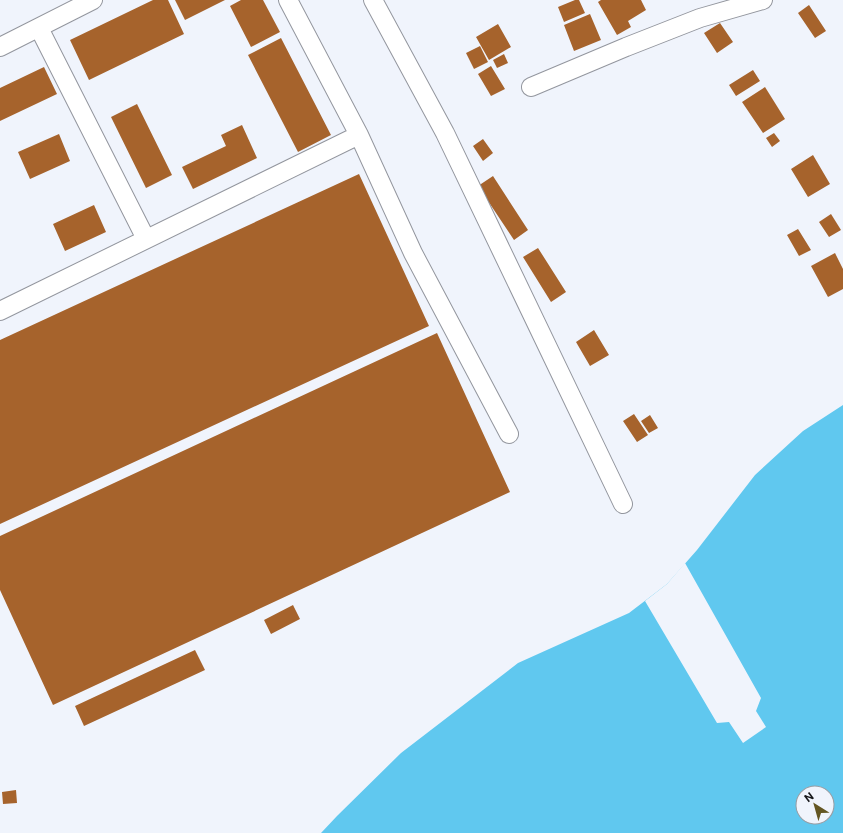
<svg xmlns="http://www.w3.org/2000/svg" width="843" height="833" font-family="Commissioner,sans-serif">
	<style>
		.water { fill: #60c8ef; fill-rule: evenodd }
		.pier { fill: #f0f4fc }
		.building { fill: #a6632c }
		.lines { fill: none; stroke-linecap: round; stroke-linejoin: round }
		.minor-casing { stroke: #93969e; stroke-width: 20 }
		.minor { stroke: #fff; stroke-width: 18 }
	</style>
	<rect width="100%" height="100%" fill="#f0f4fc"/>
	<!-- water -->
	<path class="water" d="M843,405V833H321L337,816L401,753L518,663L629,613L667,584L697,550L755,475L803,431ZM803,793H827V817H803Z"/>
	<!-- pier -->
	<path class="pier" d="M685,563L761,698L756,711L766,727L743,743L729,722L717,723L645,601L667,584Z"/>
	<!-- building -->
	<path class="building" d="M153,0H168L184,34L89,80L70,40Z
		M175,0H225L185,20Z
		M241,0H263L280,32L251,47L230,6Z
		M575,0H579L585,13L564,22L558,7Z
		M601,0H641L646,10L628,21L631,27L617,35L598,2Z
		M809,5L826,31L815,38L798,13Z
		M590,14L601,40L574,51L564,25Z
		M720,23L733,42L717,53L704,33Z
		M498,24L511,47L489,60L476,37Z
		M281,38L331,135L298,152L248,55Z
		M480,46L488,62L474,69L466,53Z
		M504,54L508,63L497,68L493,60Z
		M491,66L505,89L491,96L478,74Z
		M44,67L57,94L0,121V88Z
		M753,70L760,81L736,96L729,85Z
		M765,87L785,119L763,133L742,102Z
		M137,104L172,175L146,188L111,117Z
		M242,125L257,158L193,189L182,167L226,146L221,135Z
		M774,133L780,141L772,147L766,138Z
		M59,134L70,161L30,179L18,152Z
		M483,139L493,153L483,161L473,146Z
		M813,155L830,184L808,197L791,169Z
		M359,174L429,326L0,524V340Z
		M493,176L528,230L514,240L478,186Z
		M94,205L106,232L65,251L53,224Z
		M831,214L841,230L829,237L819,222Z
		M798,229L811,250L799,256L787,235Z
		M538,248L566,292L551,302L523,257Z
		M835,253L843,269V289L828,297L811,266Z
		M594,330L609,355L590,366L576,342Z
		M437,333L510,492L53,705L0,590V536Z
		M634,414L648,435L637,442L623,421Z
		M650,415L658,428L649,433L641,421Z
		M293,605L300,619L271,634L264,620Z
		M195,650L205,670L84,726L75,706Z
		M16,790L17,803L3,804L2,792Z"/>
	<g class="lines">
		<defs>
			<path id="minor" d="M288,0L359,135L413,253L509,434
				M373,0L445,133L623,504
				M39,28L146,239
				M0,47L93,0
				M531,87L626,47L700,18L763,0
				M0,311L359,135"/>
		</defs>
		<!-- minor casing -->
		<use href="#minor" class="minor-casing"/>
		<!-- minor -->
		<use href="#minor" class="minor"/>
	</g>
	<!-- north arrow -->
	<g transform="translate(815 805) rotate(323)"><circle r="19" fill="#f0f4fc" stroke="#999ca2"/>
	<path d="M0-3L7 15L0 10L-7 15Z" fill="#635623"/>
	<text y="-6" font-size="11" font-weight="bold" text-anchor="middle" fill="#17181b">N</text>
	</g>
</svg>
